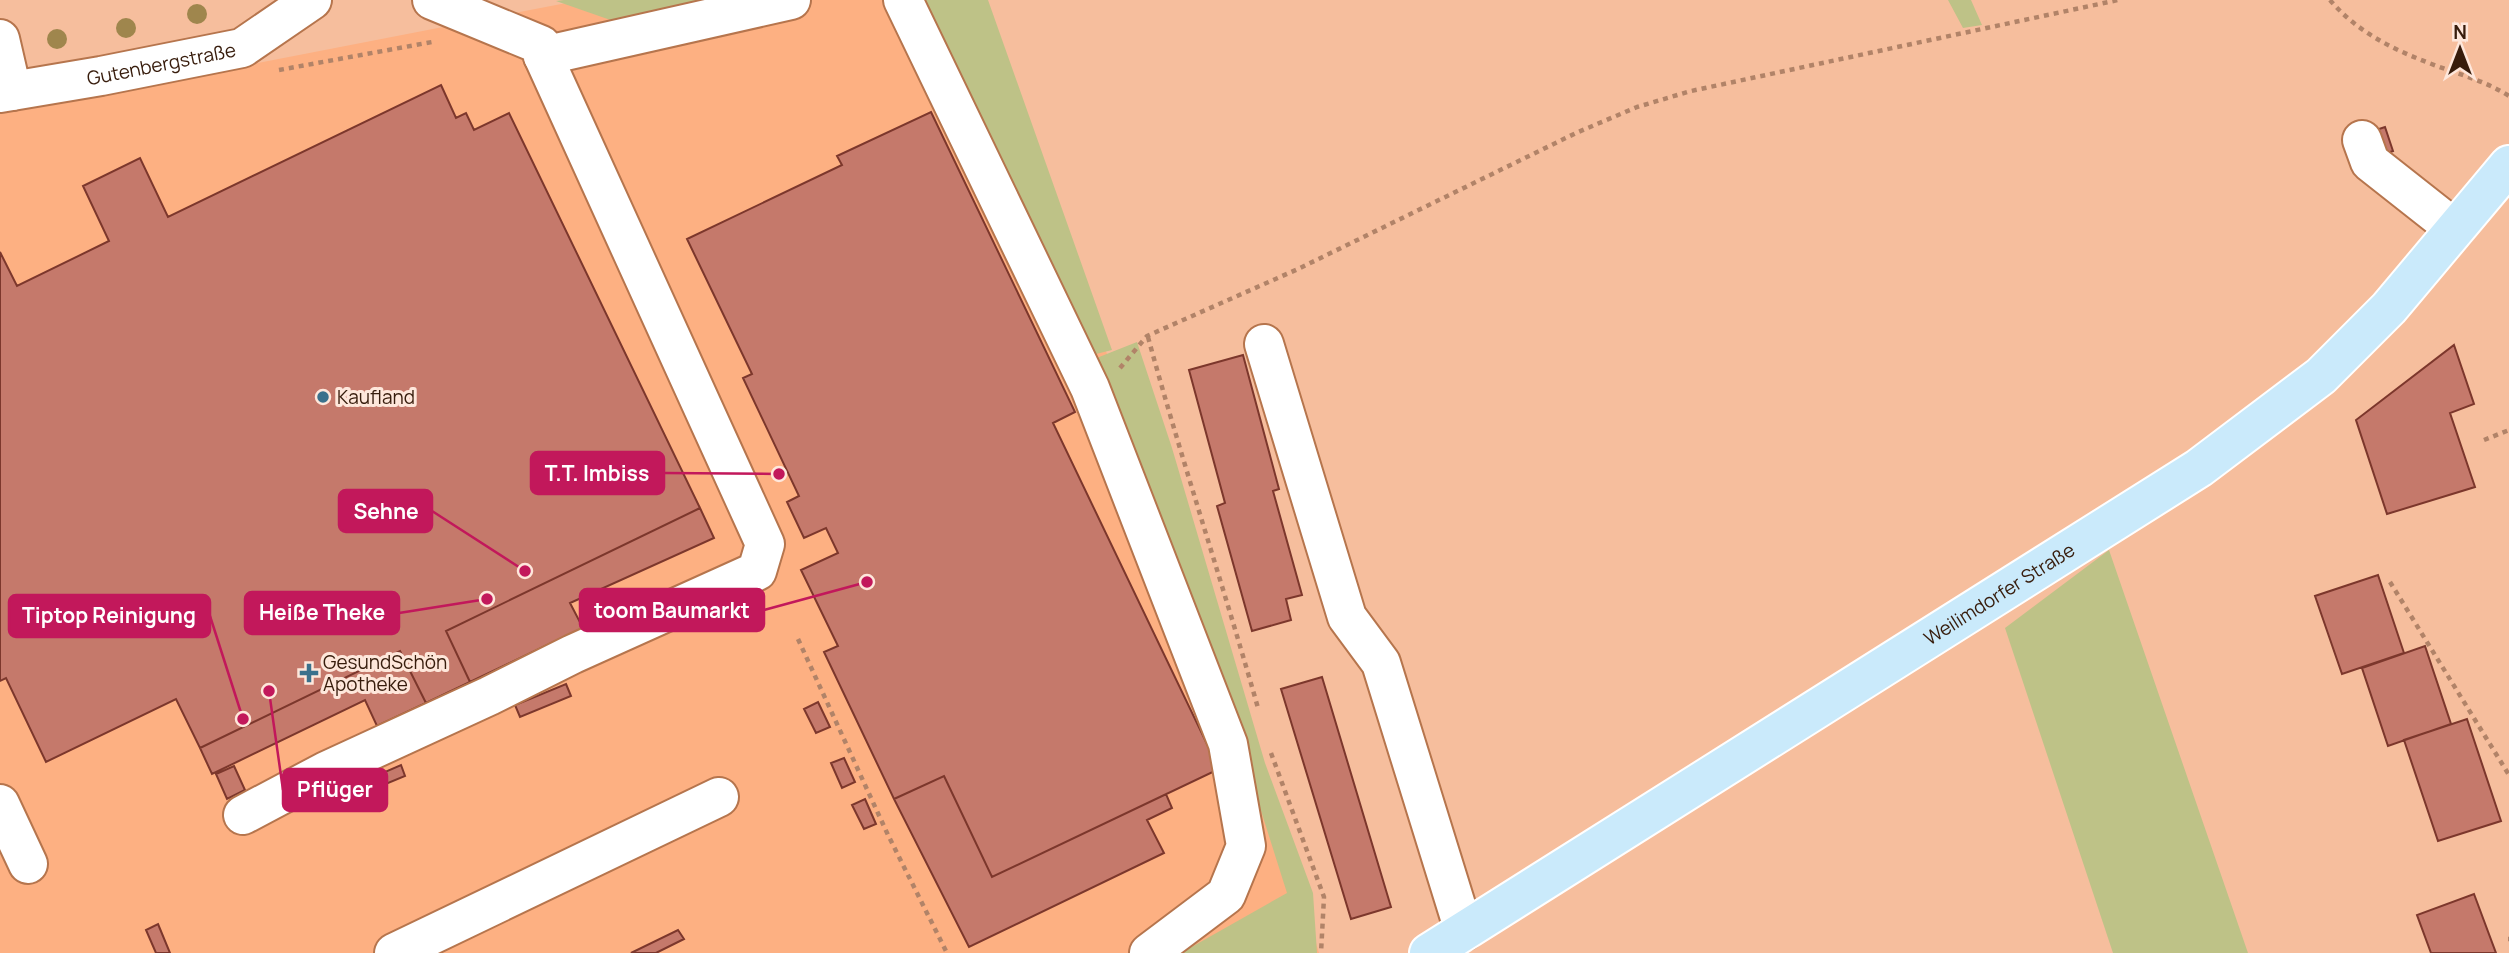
<svg xmlns="http://www.w3.org/2000/svg" width="2509" height="953" font-family="Manrope,sans-serif">
	<style>
		.built { fill: #fdb082 }
		.green { fill: #bec287 }
		.building { fill: #c5796b; stroke: #7c372c; stroke-width: 2 }
		.lines { fill: none; stroke-linecap: round; stroke-linejoin: round }
		.minor-casing { stroke: #b6754d; stroke-width: 42 }
		.major-casing { stroke: #fff; stroke-width: 42 }
		.path { stroke: #b18368; stroke-width: 4.5; stroke-dasharray: 5 5; stroke-linecap: butt }
		.minor { stroke: #fff; stroke-width: 38 }
		.major { stroke: #caeafb; stroke-width: 38 }
		.tree { fill: #9f864d }
		.poi-dot { fill: #3a718c; stroke: #fee7db; stroke-width: 2.5 }
		.labels { text-anchor: middle; stroke-width: 6; stroke-linejoin: round; paint-order: stroke }
		.street-label { font-size: 19px; fill: #371c0c; stroke: #fee7db }
		.poi-label { font-size: 19px; fill: #371c0c; stroke: #fee7db; text-anchor: start }
		.leader { fill: none; stroke: #c2185b; stroke-width: 2.5 }
		.callout-dot { fill: #c2185b; stroke: #fee7db; stroke-width: 2.5 }
		.callout { fill: #c2185b; stroke: #c2185b; stroke-width: 2.5 }
		.callout-label { font-size: 21px; text-anchor: middle; font-weight: bold; fill: #fff }
	</style>
	<rect width="100%" height="100%" fill="#f6be9d"/>
	<!-- built -->
	<path class="built" d="M582,0H954L1210,592L1319,953H0V113Z"/>
	<!-- green -->
	<path class="green" d="M564,0H785L642,31L556,1Z
		M903,0H988L1112,350L1076,359Z
		M1948,0H1971L1982,25L1963,28Z
		M1137,342L1172,448L1265,763L1313,893L1317,953H1181L1287,893L1213,659L1089,361Z
		M2109,550L2248,953H2113L2005,628Z"/>
	<!-- building -->
	<path class="building" d="M441,85L456,118L466,113L474,130L509,113L700,508L446,631L470,682L426,703L400,651L200,748L176,699L46,762L6,678L0,681V252L17,286L109,241L83,186L140,158L168,217Z
		M931,112L1075,412L1053,423L1219,769L992,877L944,776L894,799L824,652L838,646L801,570L838,553L826,528L804,538L787,502L799,496L743,378L752,374L687,239L842,165L837,156Z
		M2385,127L2393,151L2375,157L2367,133Z
		M2454,345L2474,404L2450,413L2475,487L2387,514L2356,420Z
		M1243,355L1279,489L1273,491L1302,595L1286,599L1291,620L1252,631L1217,506L1225,503L1189,370Z
		M700,508L714,538L570,603L583,628L470,682L446,631Z
		M2378,575L2404,653L2342,674L2315,596Z
		M2425,646L2451,724L2388,746L2362,668Z
		M400,651L426,703L377,726L365,700L212,774L200,748Z
		M1322,677L1391,907L1351,919L1281,689Z
		M566,684L571,696L520,717L515,705Z
		M818,702L830,727L816,733L804,709Z
		M2467,719L2501,821L2438,841L2404,740Z
		M844,758L855,782L842,788L831,763Z
		M401,765L405,776L352,798L348,788Z
		M234,766L245,790L227,799L216,774Z
		M944,776L992,877L1166,794L1172,808L1147,820L1164,853L969,947L894,799Z
		M865,799L876,824L864,829L852,805Z
		M2474,894L2496,953H2431L2417,915Z
		M158,924L170,953H156L146,930Z
		M678,930L684,939L656,953H631Z"/>
	<g class="lines">
		<defs>
			<g id="minor">
				<path d="M903,0L1090,388L1228,744L1246,846L1226,895L1149,953"/>
				<path d="M0,39L12,91"/>
				<path d="M543,56L791,0"/>
				<path id="s1" d="M0,93L101,76L242,48L312,0"/>
				<path d="M2362,140L2370,162L2455,229"/>
				<path d="M1264,344L1347,617L1381,663L1464,931"/>
				<path d="M0,804L28,864"/>
				<path d="M243,815L326,771L489,696L573,654L757,571L765,544L543,56L541,45L432,0"/>
				<path d="M394,953L719,797"/>
			</g>
			<g id="major">
				<path id="s2" d="M1429,953L2199,468L2321,376L2389,308L2509,165"/>
			</g>
		</defs>
		<!-- minor casing -->
		<use href="#minor" class="minor-casing"/>
		<!-- major casing -->
		<use href="#major" class="major-casing"/>
		<!-- path -->
		<path class="path" d="M2330,0C2356,31 2392,49 2429,63C2457,74 2484,80 2509,96
			M279,70L432,42
			M1148,337C1182,462 1223,584 1258,708
			M1120,368L1147,336L1298,269L1576,133L1637,107L1691,91L2118,0
			M2484,440L2509,430
			M2390,582L2509,775
			M798,639L888,835L947,953
			M1271,753L1324,897L1321,953
			M2508,939H2509"/>
		<!-- minor -->
		<use href="#minor" class="minor"/>
		<!-- major -->
		<use href="#major" class="major"/>
	</g>
	<!-- trees -->
	<g class="tree">
		<circle cx="197" cy="14" r="10"/>
		<circle cx="126" cy="28" r="10"/>
		<circle cx="57" cy="39" r="10"/>
	</g>
	<!-- markers -->
	<g class="poi-dot">
		<circle cx="323" cy="397" r="7"/>
		<path d="M305.5 662.5h7v7h7v7h-7v7h-7v-7h-7v-7h7z"/>
	</g>
	<g class="labels">
		<!-- street labels -->
		<g class="street-label">
			<text dy="7" stroke="none"><textPath href="#s1" startOffset="164">Gutenbergstraße</textPath></text>
			<text dy="7" stroke="none"><textPath href="#s2" startOffset="674">Weilimdorfer Straße</textPath></text>
		</g>
		<!-- poi labels -->
		<g class="poi-label">
			<text x="337" y="404">Kaufland</text>
			<text x="323" y="669">GesundSchön<tspan x="323" dy="22">Apotheke</tspan></text>
		</g>
	</g>
	<!-- callouts -->
	<path class="leader" d="M779 474L664 473M525 571L432 511M867 582L764 610M487 599L399 613M243 719L210 616M269 691L283 790"/>
	<g class="callout-dot">
		<circle cx="779" cy="474" r="7"/>
		<circle cx="525" cy="571" r="7"/>
		<circle cx="867" cy="582" r="7"/>
		<circle cx="487" cy="599" r="7"/>
		<circle cx="243" cy="719" r="7"/>
		<circle cx="269" cy="691" r="7"/>
	</g>
	<g class="callout">
		<rect x="531" y="452" width="133" height="42" rx="7"/>
		<rect x="339" y="490" width="93" height="42" rx="7"/>
		<rect x="580" y="589" width="184" height="42" rx="7"/>
		<rect x="245" y="592" width="154" height="42" rx="7"/>
		<rect x="9" y="595" width="201" height="42" rx="7"/>
		<rect x="283" y="769" width="104" height="42" rx="7"/>
	</g>
	<g class="callout-label">
		<text x="597" y="481">T.T. Imbiss</text>
		<text x="386" y="519">Sehne</text>
		<text x="672" y="618">toom Baumarkt</text>
		<text x="322" y="620">Heiße Theke</text>
		<text x="109" y="623">Tiptop Reinigung</text>
		<text x="335" y="797">Pflüger</text>
	</g>
	<!-- north arrow -->
	<g transform="translate(2460 49)" stroke="#fee7db" stroke-width="5" paint-order="stroke">
	<path d="M0-5L12 26L0 18L-12 26Z" fill="#371c0c"/>
	<text y="-10" font-size="19" font-weight="bold" text-anchor="middle" fill="#371c0c">N</text>
	</g>
</svg>
